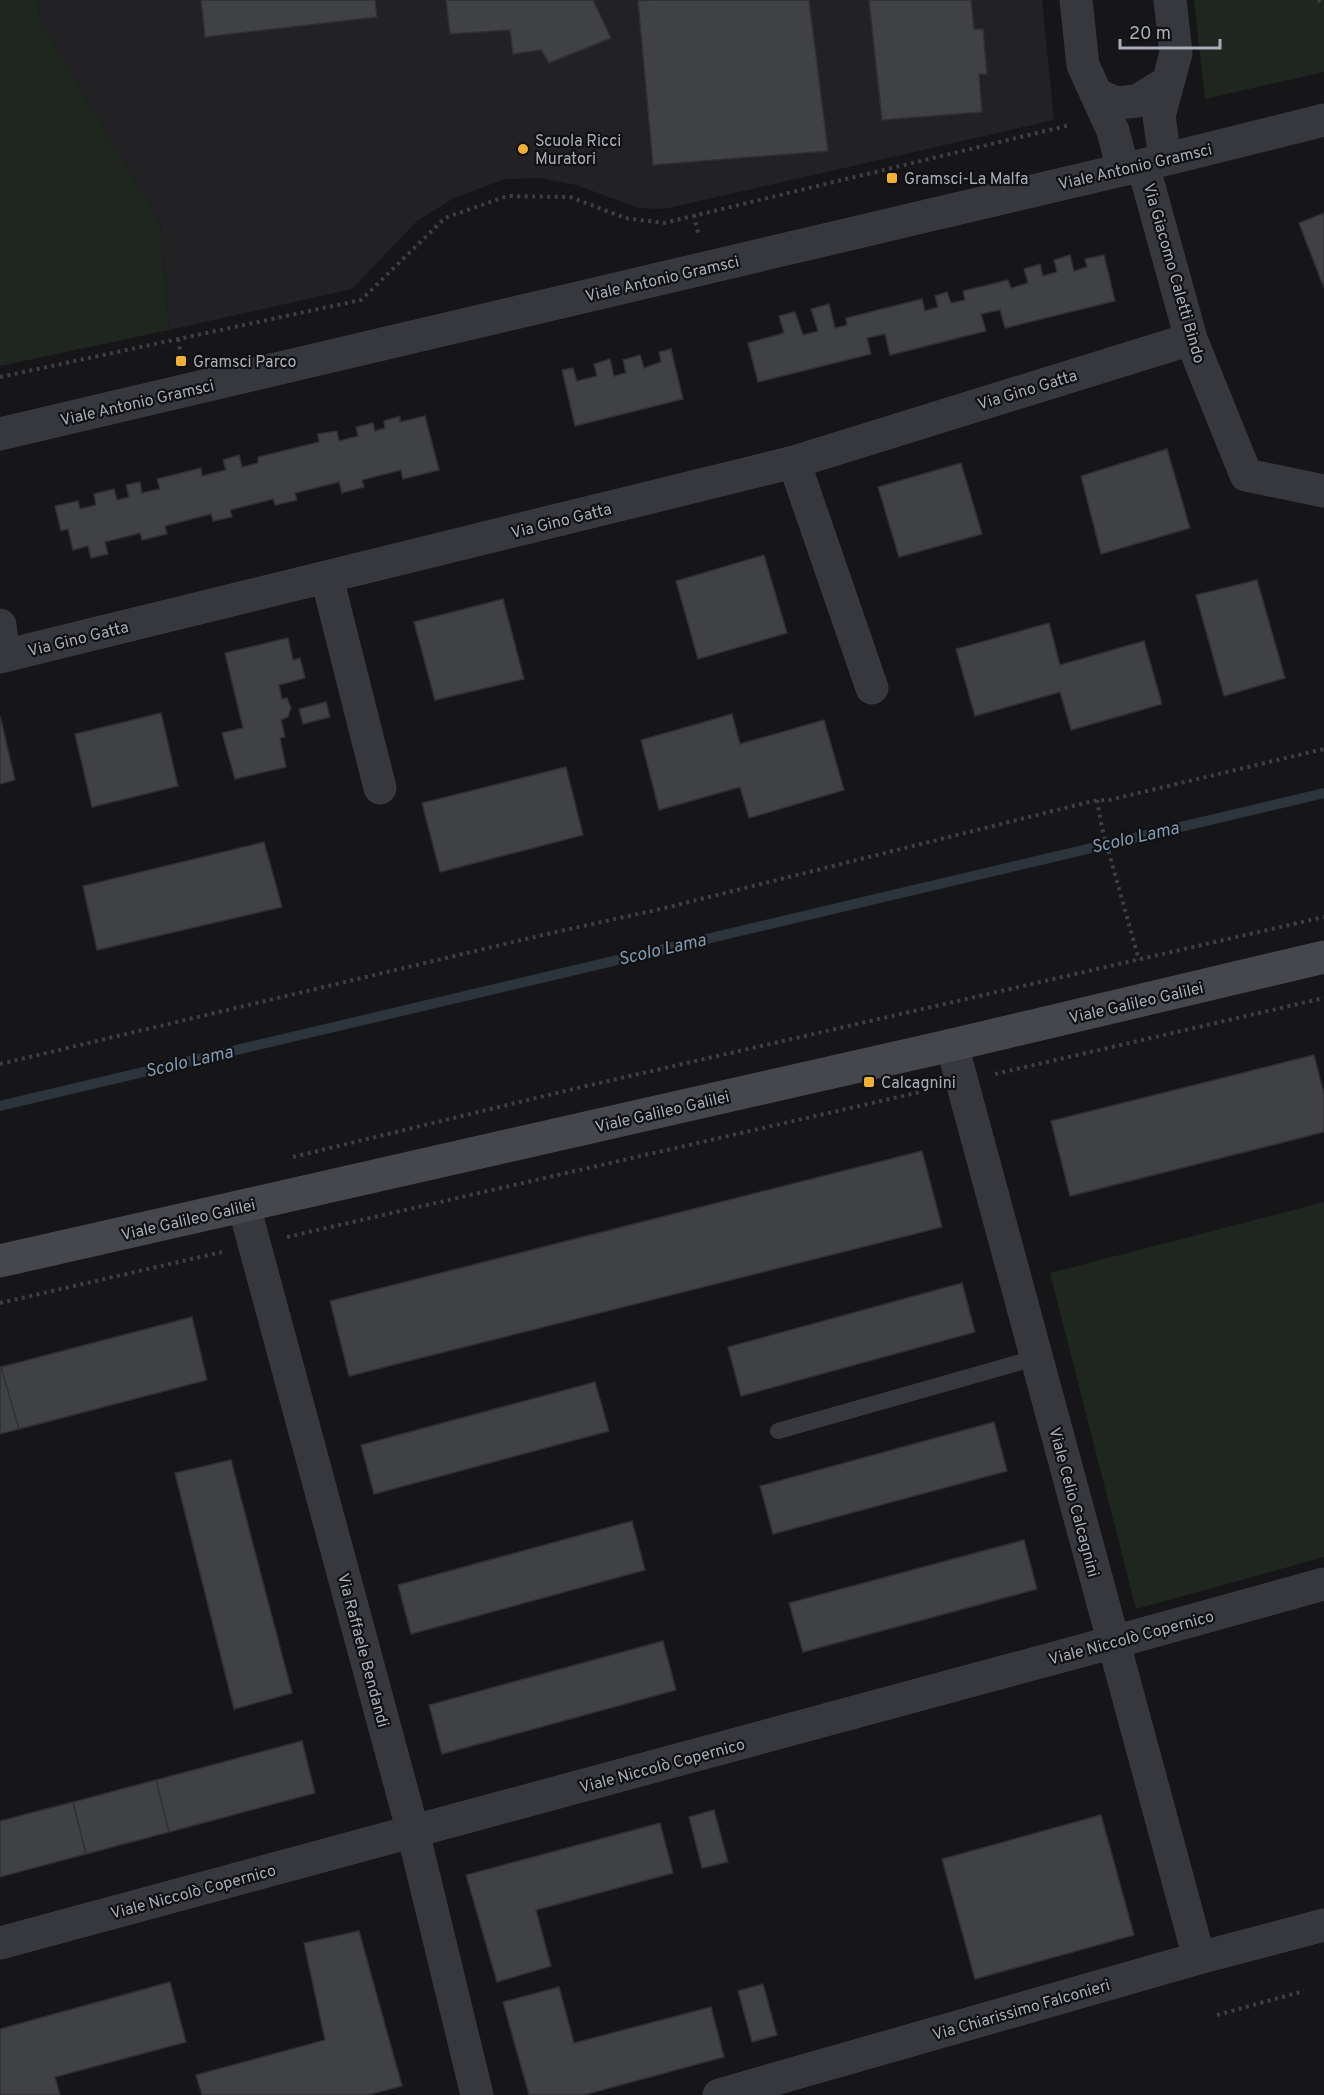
<svg xmlns="http://www.w3.org/2000/svg" width="1324" height="2095" font-family="Overpass,sans-serif">
	<style>
		.built { fill: #222225 }
		.green { fill: #1e261f }
		.lines { fill: none; stroke-linecap: round; stroke-linejoin: round }
		.stream { stroke: #2c353c; stroke-width: 10 }
		.building { fill: #404145; stroke: #303034; stroke-width: 1.5 }
		.path { stroke: #3d3f44; stroke-width: 4; stroke-dasharray: 3 4.5; stroke-linecap: butt }
		.lane { stroke: #37383d; stroke-width: 16 }
		.street { stroke: #37383d; stroke-width: 33 }
		.secondary { stroke: #45474d; stroke-width: 33 }
		.poi-dot { fill: #f2b134; stroke: #111113; stroke-width: 2 }
		.labels { text-anchor: middle; stroke-width: 4.5; stroke-linejoin: round; paint-order: stroke }
		.poi-label { font-size: 16px; fill: #a8adb8; stroke: #111113; text-anchor: start }
		.street-label { font-size: 16px; fill: #a8adb8; stroke: #111113 }
		.water-label { font-size: 18px; font-style: italic; fill: #7f9bb3; stroke: #111113 }
	</style>
	<rect width="100%" height="100%" fill="#161618"/>
	<!-- built -->
	<path class="built" d="M38,0H1042L1054,120L664,209L639,208L576,185L539,178L505,179L454,198L417,221L352,289L169,330L160,223L40,20Z"/>
	<!-- green -->
	<path class="green" d="M0,0H38L40,20L160,223L169,330L0,366Z
		M1194,0H1324V72L1205,99Z
		M1324,1202V1557L1136,1609L1050,1273Z"/>
	<g class="lines">
		<!-- stream -->
		<path class="stream" d="M0,1106L1324,793"/>
	</g>
	<!-- building -->
	<path class="building" d="M201,0H375L377,17L205,37Z
		M446,0H593L611,38L549,63L541,50L513,54L510,30L450,34Z
		M651,0H809L828,151L653,165L638,1Z
		M869,0H971L974,29H983L987,74H979L982,112L882,120Z
		M1324,213V288L1299,223Z
		M1070,255L1074,271L1087,267L1085,259L1104,255L1115,301L1005,328L1000,310L981,314L986,331L890,355L885,334L867,338L871,354L758,382L748,343L784,333L779,316L795,312L803,335L818,331L811,309L829,304L835,328L847,325L846,318L922,299L925,311L938,307L935,296L947,292L951,303L965,300L963,291L1008,280L1011,288L1028,283L1024,269L1040,264L1043,276L1057,272L1054,260Z
		M671,349L683,399L575,426L562,370L573,368L577,381L597,376L594,364L610,359L614,376L626,373L623,360L640,355L644,368L661,362L659,352Z
		M400,416V422L425,416L439,470L403,479L401,470L362,480L364,487L342,493L339,482L295,493L297,500L275,505L273,499L230,510L232,517L213,521L211,514L165,526L167,534L142,540L140,533L105,542L108,554L91,558L88,546L73,550L68,529L61,531L55,506L78,501L80,509L96,505L94,494L114,489L117,500L129,497L126,485L140,482L142,493L160,489L157,479L201,468L202,476L226,470L223,460L239,455L242,467L258,463V457L319,442L318,434L337,431L339,441L358,436L356,427L373,423L375,431L385,428L384,421Z
		M1167,449L1190,528L1101,554L1081,476Z
		M961,463L982,534L899,557L878,487Z
		M764,555L787,633L698,659L676,581Z
		M1257,580L1285,678L1224,696L1196,595Z
		M503,599L524,679L435,700L414,622Z
		M1049,623L1060,665L1144,641L1162,704L1071,730L1060,692L975,716L956,649Z
		M288,638L293,660L300,658L305,678L279,685L282,699L287,698L291,708L288,717L281,720L285,737L280,738L286,767L235,779L222,733L243,728L225,653Z
		M326,702L330,717L303,724L299,709Z
		M161,713L178,786L92,807L75,734Z
		M732,714L740,744L824,720L844,790L749,818L740,787L659,810L641,740Z
		M0,716L15,780L0,784Z
		M566,767L583,835L440,872L422,803Z
		M264,842L282,907L97,950L83,886Z
		M1314,1055L1324,1094V1132L1070,1196L1051,1121Z
		M922,1151L942,1227L349,1376L330,1301Z
		M962,1283L975,1332L741,1396L728,1347Z
		M192,1317L207,1380L19,1429L1,1367Z
		M1,1367L19,1429L0,1434V1368Z
		M595,1382L609,1431L374,1494L361,1445Z
		M994,1422L1007,1471L773,1534L760,1486Z
		M231,1460L292,1693L234,1709L175,1473Z
		M632,1521L645,1570L411,1634L398,1585Z
		M1024,1540L1037,1589L803,1652L789,1603Z
		M663,1641L676,1690L442,1754L429,1705Z
		M302,1741L315,1793L169,1832L156,1780Z
		M156,1780L169,1832L86,1854L73,1802Z
		M73,1802L86,1854L0,1877V1821Z
		M714,1810L728,1862L702,1868L689,1817Z
		M1101,1815L1134,1935L975,1979L942,1859Z
		M660,1823L673,1873L536,1910L551,1966L497,1982L466,1875Z
		M359,1931L402,2086L368,2095H202L196,2075L325,2040L304,1943Z
		M170,1982L186,2042L55,2077L60,2095H0V2029Z
		M763,1984L777,2035L752,2042L738,1991Z
		M559,1987L574,2043L711,2007L724,2057L584,2095H529L503,2002Z"/>
	<g class="lines">
		<!-- path -->
		<path class="path" d="M1318,0L1324,4
			M694,215L698,233
			M178,339L181,354
			M0,377L361,300L445,218L507,196L570,197L625,218L664,223L1070,125
			M1097,800L1102,828L1139,960
			M0,1064L547,934L665,908L1097,800H1109L1324,749
			M995,1074L1324,998
			M293,1157L569,1090L1324,917
			M287,1237L929,1090
			M0,1303L222,1252
			M1217,2015L1304,1991"/>
		<!-- lane -->
		<path class="lane" d="M778,1431L1035,1358"/>
		<!-- street -->
		<path class="street" d="M1076,0L1083,65L1113,131L1123,169
			M1096,94L1116,103L1137,101L1166,83
			M1165,159L1159,116L1176,53L1170,0
			M1143,165L1191,339L1246,475L1324,491
			M0,434L1143,165L1324,120
			M794,462L872,688
			M327,578L380,788
			M0,625L4,656
			M0,657L794,462L1191,339
			M952,1045L1199,1958
			M244,1206L413,1832L477,2095
			M0,1943L1114,1642L1324,1584
			M719,2095L1199,1958L1324,1925"/>
		<!-- secondary -->
		<path class="secondary" d="M0,1261L952,1045L1324,957"/>
	</g>
	<!-- markers -->
	<g class="poi-dot">
		<circle cx="523" cy="149" r="6"/>
		<rect x="886" y="172" width="12" height="12" rx="3"/>
		<rect x="175" y="355" width="12" height="12" rx="3"/>
		<rect x="863" y="1076" width="12" height="12" rx="3"/>
	</g>
	<g class="labels">
		<!-- poi labels -->
		<g class="poi-label">
			<text x="535" y="146">Scuola Ricci<tspan x="535" dy="18">Muratori</tspan></text>
			<text x="904" y="184">Gramsci-La Malfa</text>
			<text x="193" y="367">Gramsci Parco</text>
			<text x="881" y="1088">Calcagnini</text>
		</g>
		<!-- street labels -->
		<g class="street-label">
			<text transform="translate(1135 166) rotate(-13)" y="6">Viale Antonio Gramsci</text>
			<text transform="translate(1175 273) rotate(74)" y="6">Via Giacomo Caletti Bindo</text>
			<text transform="translate(662 278) rotate(-13)" y="6">Viale Antonio Gramsci</text>
			<text transform="translate(1027 389) rotate(-17)" y="6">Via Gino Gatta</text>
			<text transform="translate(137 402) rotate(-13)" y="6">Viale Antonio Gramsci</text>
			<text transform="translate(561 520) rotate(-14)" y="6">Via Gino Gatta</text>
			<text transform="translate(78 638) rotate(-14)" y="6">Via Gino Gatta</text>
			<text transform="translate(1136 1002) rotate(-13)" y="6">Viale Galileo Galilei</text>
			<text transform="translate(662 1111) rotate(-13)" y="6">Viale Galileo Galilei</text>
			<text transform="translate(188 1219) rotate(-13)" y="6">Viale Galileo Galilei</text>
			<text transform="translate(1075 1502) rotate(75)" y="6">Viale Celio Calcagnini</text>
			<text transform="translate(1131 1637) rotate(-15)" y="6">Viale Niccolò Copernico</text>
			<text transform="translate(364 1650) rotate(75)" y="6">Via Raffaele Bendandi</text>
			<text transform="translate(662 1765) rotate(-15)" y="6">Viale Niccolò Copernico</text>
			<text transform="translate(193 1891) rotate(-15)" y="6">Viale Niccolò Copernico</text>
			<text transform="translate(1021 2009) rotate(-16)" y="6">Via Chiarissimo Falconieri</text>
		</g>
		<!-- water labels -->
		<g class="water-label">
			<text transform="translate(1135 837) rotate(-13)" y="6">Scolo Lama</text>
			<text transform="translate(662 949) rotate(-13)" y="6">Scolo Lama</text>
			<text transform="translate(189 1061) rotate(-13)" y="6">Scolo Lama</text>
		</g>
	</g>
	<!-- scale -->
	<path d="M1120 39v9h100v-9" fill="none" stroke="#a8adb8" stroke-width="3"/>
	<text x="1129" y="39" font-size="18" fill="#a8adb8" stroke="#111113" stroke-width="4.5" paint-order="stroke">20 m</text>
</svg>
